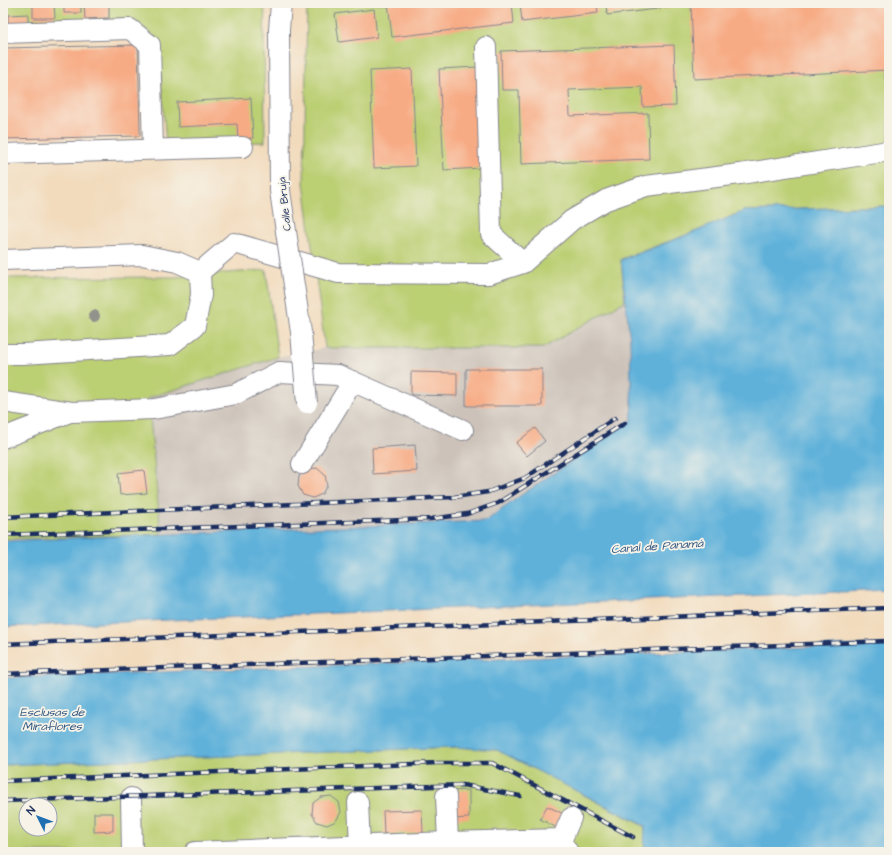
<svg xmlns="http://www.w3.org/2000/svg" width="892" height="855" font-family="'Architects Daughter',sans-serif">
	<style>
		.industrial { fill: #ccc2b9 }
		.green { fill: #bbcf73; stroke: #6b7f68; fill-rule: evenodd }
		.water { fill: #5fb1da; stroke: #3d709c }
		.building { fill: #f7ab84 }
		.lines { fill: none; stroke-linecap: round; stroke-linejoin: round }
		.minor-casing { stroke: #86858e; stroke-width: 22 }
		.minor { stroke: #fff; stroke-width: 20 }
		.rail-casing { stroke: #1b2f5e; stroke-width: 4.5 }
		.rail { stroke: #f7f3e8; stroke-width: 3; stroke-dasharray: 9; stroke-linecap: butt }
		.minor-bridge-casing { stroke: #86858e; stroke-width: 22; stroke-linecap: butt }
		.minor-bridge { stroke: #fff; stroke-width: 20 }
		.tree { fill: #92928c }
		.labels { text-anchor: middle; stroke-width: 3.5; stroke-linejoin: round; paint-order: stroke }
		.street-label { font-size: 11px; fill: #1b2f5e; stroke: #f7f3e8 }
		.water-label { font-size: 12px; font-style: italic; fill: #2f5683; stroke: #f7f3e8 }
	</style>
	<rect width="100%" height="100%" fill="#f7f3e8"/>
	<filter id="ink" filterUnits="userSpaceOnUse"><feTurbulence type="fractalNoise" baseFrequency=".025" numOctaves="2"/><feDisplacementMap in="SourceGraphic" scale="8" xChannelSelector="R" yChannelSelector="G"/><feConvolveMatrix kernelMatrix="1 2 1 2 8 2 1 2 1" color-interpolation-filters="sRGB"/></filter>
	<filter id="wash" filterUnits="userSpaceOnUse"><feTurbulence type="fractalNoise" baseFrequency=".012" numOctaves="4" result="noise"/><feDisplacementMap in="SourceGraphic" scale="16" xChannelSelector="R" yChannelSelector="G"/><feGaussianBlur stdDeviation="0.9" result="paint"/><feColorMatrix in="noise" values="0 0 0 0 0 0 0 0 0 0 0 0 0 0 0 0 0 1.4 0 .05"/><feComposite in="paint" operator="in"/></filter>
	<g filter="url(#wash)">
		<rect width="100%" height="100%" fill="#f2dbbd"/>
		<!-- industrial -->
		<path class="industrial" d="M625,301L630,340L632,420L519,496L486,521L161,534L148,398L278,357L325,348H543Z"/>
		<!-- green -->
		<path class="green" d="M3,3H265L264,33L265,142L166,145L158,39L131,19L3,21Z
			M307,3H889V206L744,211L697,231L621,259L625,301L543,348H325L304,183Z
			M266,270L278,357L148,398L161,534L3,539V278L174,277Z
			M455,747L498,750L645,827V852H3V765ZM26,805H50V829H26Z"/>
		<!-- water -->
		<path class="water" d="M889,206V590L3,627V541L486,521L520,496L632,420L630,340L621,260L697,231L744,211Z
			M889,644V852H644L645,826L497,750L455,747L3,765V678Z"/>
		<g id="blocks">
			<!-- building -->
			<path class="building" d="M33,3H54L55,18H33Z
				M64,3H81V13H64Z
				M84,3H109V18L85,19Z
				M388,3H512L514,23L392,37Z
				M520,3H597L598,13L522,22Z
				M606,3H673L674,7L607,15Z
				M726,3H889V70L694,79L691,4Z
				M374,9L377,37L339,42L335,14Z
				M28,14V28H8V15Z
				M138,45L140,136L3,139V48Z
				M674,45L676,106L643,107L642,87L569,90L570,116L648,113L649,159L521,164L519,90H502L501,51Z
				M478,67L482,168L444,170L439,69Z
				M412,69L416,166L374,168L370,71Z
				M251,98L253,138L238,139L237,124L178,127L177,102Z
				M466,369H542V406H466Z
				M411,372L457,373V396L411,395Z
				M535,428L545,441L527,456L516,443Z
				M415,445L417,471L373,474L372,448Z
				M317,468L325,475L327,485L322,494L313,498L303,495L298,486L299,476L307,469Z
				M144,470L147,493L120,495L118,473Z
				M469,790V818L451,819V791Z
				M331,796L339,802L341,812L336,821L327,825L317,822L312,814L313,803L321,797Z
				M547,806L568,816L561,830L540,819Z
				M422,810L423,833L384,834L383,811Z
				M94,813H113V831L94,832Z"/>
		</g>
	</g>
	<g filter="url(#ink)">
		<use href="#blocks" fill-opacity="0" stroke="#86858e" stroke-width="1"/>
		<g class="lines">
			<defs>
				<path id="minor" d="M3,33L130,29L150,45L153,149
					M486,47L491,234L523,263
					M3,154L243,147
					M3,260L142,255L177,262L200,272L234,243L338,273L489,274L523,263L572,220L606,200L646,186L740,174L889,151
					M3,354H23L170,345L195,326L201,295L200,272
					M3,402L72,412L154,409L236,394L279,372L338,375L463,430
					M3,438L70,412
					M302,464L353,381
					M446,796L448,842
					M131,798L132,852
					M358,802L360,846
					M195,852L448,842L562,839
					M568,852L563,844L562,839L571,818"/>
			</defs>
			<!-- minor casing -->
			<use href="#minor" class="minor-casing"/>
			<!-- minor -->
			<use href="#minor" class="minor"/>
			<defs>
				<path id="rail" d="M3,517L454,497L488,492L525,478L615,418
					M3,535L431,519L467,514L498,503L625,423
					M3,644L889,608
					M3,674L889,641
					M3,781L438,763H492L633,837
					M3,801L463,785L520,796"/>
			</defs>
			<!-- rail casing -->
			<use href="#rail" class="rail-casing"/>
			<!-- rail -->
			<use href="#rail" class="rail"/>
			<defs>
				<path id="minor-bridge" d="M281,3L279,30L280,191L301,332L307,403"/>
			</defs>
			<!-- minor-bridge casing -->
			<use href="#minor-bridge" class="minor-bridge-casing"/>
			<!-- minor-bridge -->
			<use href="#minor-bridge" class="minor-bridge"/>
		</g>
		<!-- trees -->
		<circle class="tree" cx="94" cy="316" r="6"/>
	</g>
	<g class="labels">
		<!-- street labels -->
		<g class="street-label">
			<text transform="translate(284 204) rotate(-96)" y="4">Calle Bruja</text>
		</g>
		<!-- water labels -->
		<g class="water-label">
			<text transform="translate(657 546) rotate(-4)" y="4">Canal de Panamá</text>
			<text x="52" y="716">Esclusas de<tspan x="52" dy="14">Miraflores</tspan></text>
		</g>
	</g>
	<!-- margin -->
	<rect width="892" height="855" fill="none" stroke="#f7f3e8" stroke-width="16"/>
	<!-- north arrow -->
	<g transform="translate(38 817) rotate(312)"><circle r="19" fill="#f7f3e8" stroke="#9fa5b1"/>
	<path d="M0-3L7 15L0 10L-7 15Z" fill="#1f6fb2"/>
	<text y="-6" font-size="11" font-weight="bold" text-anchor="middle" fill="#1b2f5e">N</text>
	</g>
</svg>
